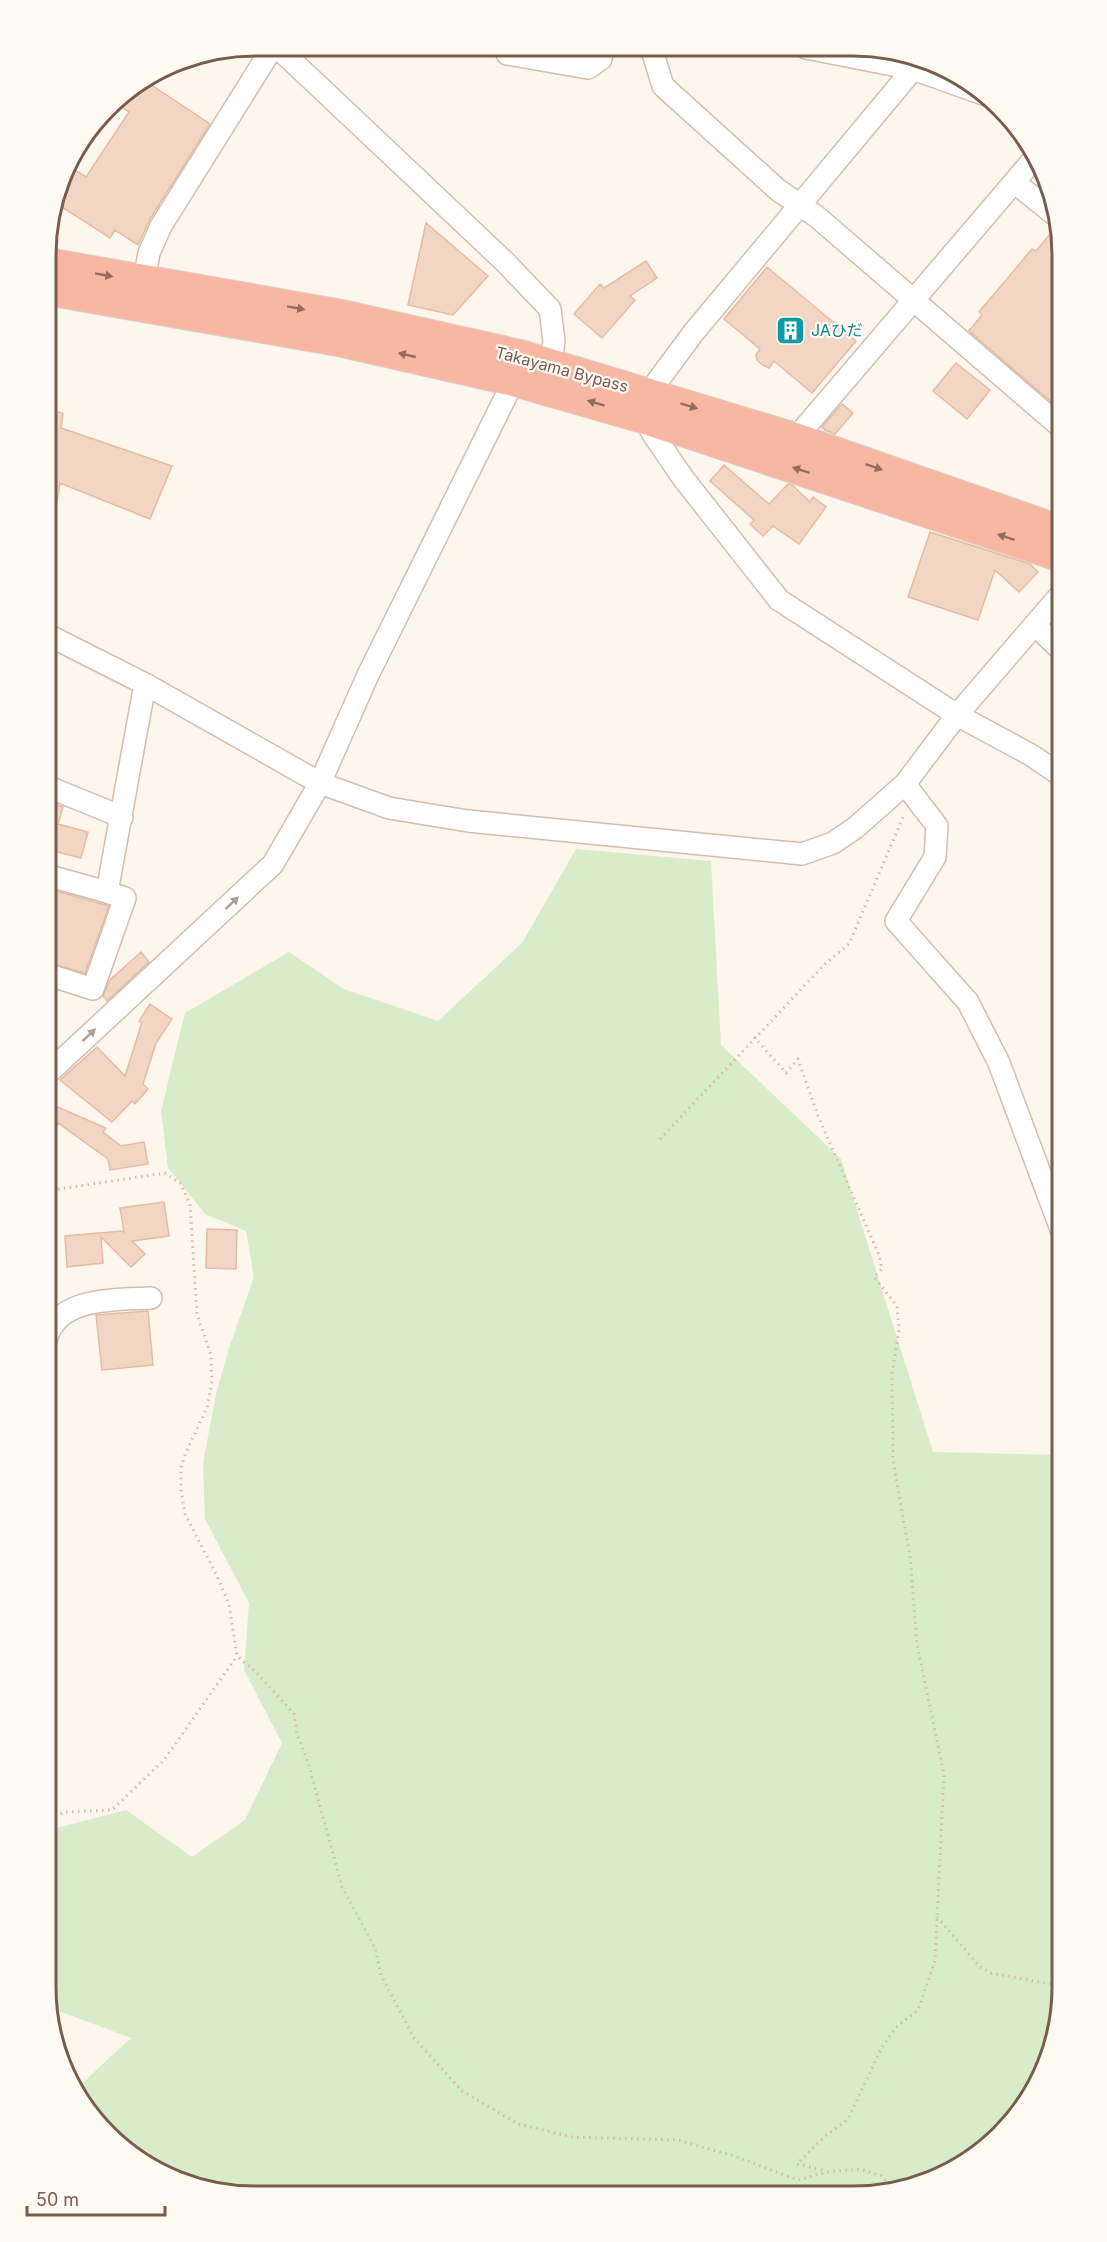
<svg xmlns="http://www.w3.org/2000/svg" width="1107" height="2242" font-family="Inter,'Noto Sans JP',sans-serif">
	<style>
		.green { fill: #d8ecc9 }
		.building { fill: #f3d5c3; stroke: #e6bba3; stroke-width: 1.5 }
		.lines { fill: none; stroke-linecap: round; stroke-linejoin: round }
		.minor-casing { stroke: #d1beb0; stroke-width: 24 }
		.highway-casing { stroke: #dad1cd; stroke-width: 34 }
		.path { stroke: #d9b8a5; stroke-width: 3; stroke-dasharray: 1.5 4.5; stroke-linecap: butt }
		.minor { stroke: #fff; stroke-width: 21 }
		.highway { stroke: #f7b7a3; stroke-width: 32 }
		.oneway { fill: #936e5e }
		.oneway2 { fill: #af9d94 }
		.labels { text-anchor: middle; stroke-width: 4.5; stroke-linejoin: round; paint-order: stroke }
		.culture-label { font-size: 16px; fill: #0d838f; stroke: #fffaf3; text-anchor: start }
		.street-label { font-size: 16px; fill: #7a5c4d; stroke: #fffaf3 }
		.rim { fill: none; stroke: #7a5c4d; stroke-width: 3 }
	</style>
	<rect width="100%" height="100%" fill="#fdf6ec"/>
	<!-- green -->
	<path class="green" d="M576,849L711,861L721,1045L841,1159L933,1452L1062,1455V2001L1046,2067L1018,2115L969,2161L919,2186L852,2197L227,2195L162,2176L117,2145L78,2087L131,2038L48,2007L45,1987V1831L126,1810L192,1857L245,1820L282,1743L244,1670L249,1603L205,1519L203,1463L216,1394L229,1348L254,1277L246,1231L205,1214L168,1168L161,1111L185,1013L289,952L344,989L438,1021L522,943Z"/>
	<!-- building -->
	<path class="building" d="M144,80L210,124L150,219L138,245L115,230L110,238L54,202L58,190L72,168L86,177L129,112L113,101Z
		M426,223L488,276L453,315L408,305Z
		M1056,227L1062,255V411L969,331L982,315L979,312L1032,249L1036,251Z
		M646,261L657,278L630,296L635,300L602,338L574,314L600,284L604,288Z
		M767,267L856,341L812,393L774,361L769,368L763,365L757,360L756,355L760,349L724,319Z
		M956,363L990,390L967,419L933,391Z
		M842,404L853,413L835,434L825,430L822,427Z
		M47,410L63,413L61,428L172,466L150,519L60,483L55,514L46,513Z
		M724,465L769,504L788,484L792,485L810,502L813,497L826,507L799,544L773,526L763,536L750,524L754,520L710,481Z
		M930,532L1030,564L1038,572L1019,592L995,570L978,620L908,597Z
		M46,801L63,807L58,824L88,832L81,858L46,849Z
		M46,888L109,906L85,973L46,962Z
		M141,952L149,962L107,1001L103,996L110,980Z
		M150,1004L172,1019L156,1043L143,1084L148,1089L135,1104L132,1101L112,1122L60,1080L97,1047L125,1076L142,1022L139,1021Z
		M46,1102L106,1128L103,1132L121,1146L144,1142L148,1164L110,1170L108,1159L58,1123L46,1148Z
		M164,1202L169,1236L132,1241L145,1254L131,1267L101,1237L103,1263L67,1267L65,1236L122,1231L124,1232L120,1208Z
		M207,1229L237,1230L236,1269L206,1268Z
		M148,1311L153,1365L102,1370L96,1315Z"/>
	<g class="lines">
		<defs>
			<path id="minor" d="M275,45L504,261L550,309L554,341L551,364
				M651,47L663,86L778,190L816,216L1062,428
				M806,48L913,69L989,96
				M507,54L588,68L601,59L603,47
				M919,62L694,332L648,394L643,417L655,437L683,478L779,600L957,715L1031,755L1062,776
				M1014,182L1055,215
				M144,281L149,253L161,226L274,45
				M795,439L1033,160
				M1035,625L1062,651
				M46,634L145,684L320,783L389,808L468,821L802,854L833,843L855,828L905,784L957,715L1062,593
				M905,784L937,826L935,857L896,921L968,1002L999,1063L1062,1232
				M46,786L122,817
				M46,875L107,892L145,684
				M46,974L93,989L125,898L107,892
				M46,1075L273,864L320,783L368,675L514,380
				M46,1341C56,1296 116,1300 151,1298"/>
			<path id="highway" d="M47,264L342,316L520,356L795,439L1062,532
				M47,289L338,340L514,380L643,417L1062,556"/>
		</defs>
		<!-- minor casing -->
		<use href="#minor" class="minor-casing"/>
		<!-- highway casing -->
		<use href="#highway" class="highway-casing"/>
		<!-- path -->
		<path class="path" d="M754,1037L786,1073L798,1059L818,1116L879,1255L882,1269L874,1277L897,1306L899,1330L892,1374L893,1459L910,1557L917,1644L944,1775L935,1961L918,2010L895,2028L881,2049L848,2119L824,2137L797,2164L826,2171
			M660,1139L825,964L849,944L904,815
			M46,1191L165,1173L181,1184L190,1205L197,1314L211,1355L212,1381L207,1408L186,1452L181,1468V1490L185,1514L216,1574L229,1604L237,1656L257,1673L294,1714L297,1734L308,1762L342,1887L375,1948L381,1975L414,2038L462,2091L518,2124L572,2137L678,2140L734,2156L798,2180L827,2172L860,2169L882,2176L894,2190
			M45,1823L64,1812L112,1810L164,1760L237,1656
			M937,1917L980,1967L990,1973L1062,1986"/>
		<!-- minor -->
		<use href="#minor" class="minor"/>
		<!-- highway -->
		<use href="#highway" class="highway"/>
	</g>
	<!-- one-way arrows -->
	<defs><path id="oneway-solid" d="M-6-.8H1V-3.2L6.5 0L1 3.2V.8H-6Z" transform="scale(1.5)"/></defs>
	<g class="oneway">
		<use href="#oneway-solid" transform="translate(104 275) rotate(10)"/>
		<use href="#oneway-solid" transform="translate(296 308) rotate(10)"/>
		<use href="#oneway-solid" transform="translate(407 355) rotate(-167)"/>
		<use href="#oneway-solid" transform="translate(596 403) rotate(-163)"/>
		<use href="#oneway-solid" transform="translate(689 406) rotate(17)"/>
		<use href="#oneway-solid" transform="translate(874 467) rotate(19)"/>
		<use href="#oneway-solid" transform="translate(801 470) rotate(-162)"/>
		<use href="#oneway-solid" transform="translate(1006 537) rotate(-162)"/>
	</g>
	<g class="oneway2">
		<use href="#oneway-solid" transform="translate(232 903) rotate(-43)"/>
		<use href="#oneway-solid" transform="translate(89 1035) rotate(-43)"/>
	</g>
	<!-- icons -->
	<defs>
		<symbol id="building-square" viewBox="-11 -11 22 22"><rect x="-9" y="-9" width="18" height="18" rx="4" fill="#0f9aa8" stroke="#fffaf3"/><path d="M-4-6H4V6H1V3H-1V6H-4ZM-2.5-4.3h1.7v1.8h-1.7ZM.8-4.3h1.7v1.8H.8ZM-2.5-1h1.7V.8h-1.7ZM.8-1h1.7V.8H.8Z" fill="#fff"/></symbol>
	</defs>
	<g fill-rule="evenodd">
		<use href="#building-square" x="774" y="314" width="33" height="33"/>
	</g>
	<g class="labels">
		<!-- culture labels -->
		<g class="culture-label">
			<text x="811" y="336">JAひだ</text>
		</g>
		<!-- street labels -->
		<g class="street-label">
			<text transform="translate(562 369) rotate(15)" y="6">Takayama Bypass</text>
		</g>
	</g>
	<!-- crop -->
	<path d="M0 0H1107V2242H0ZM255 56H853A199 199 0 0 1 1052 255V1987A199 199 0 0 1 853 2186H255A199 199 0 0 1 56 1987V255A199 199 0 0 1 255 56Z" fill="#fffaf3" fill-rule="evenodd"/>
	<path class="rim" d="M255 56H853A199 199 0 0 1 1052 255V1987A199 199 0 0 1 853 2186H255A199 199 0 0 1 56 1987V255A199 199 0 0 1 255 56Z"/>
	<!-- scale -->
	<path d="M27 2206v9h138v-9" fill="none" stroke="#7a5c4d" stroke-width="3"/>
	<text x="36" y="2206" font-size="18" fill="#7a5c4d" stroke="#fffaf3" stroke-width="4.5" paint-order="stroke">50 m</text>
</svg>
